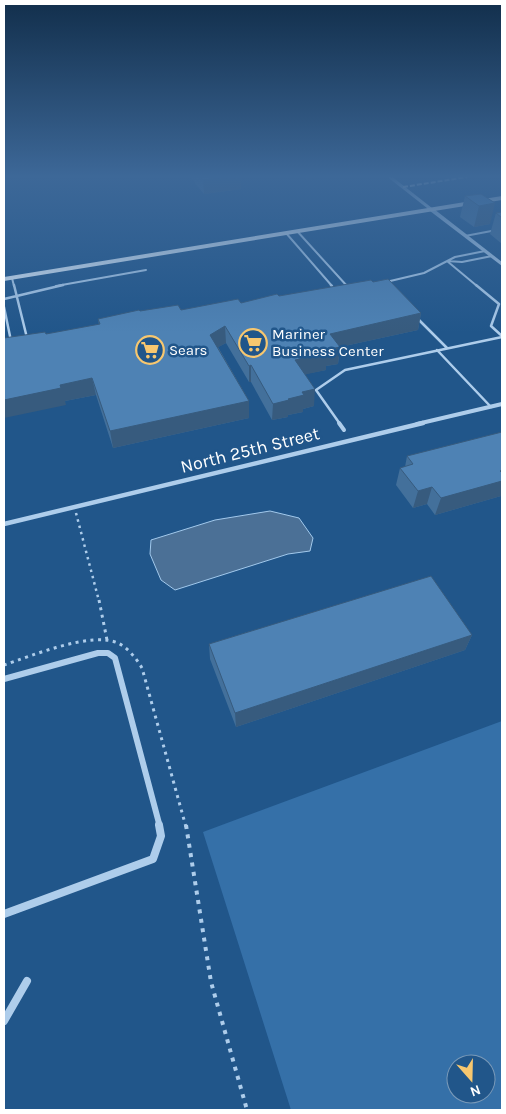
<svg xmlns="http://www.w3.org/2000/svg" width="506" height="1114" font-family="Karla,sans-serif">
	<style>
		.green { fill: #3570a8; fill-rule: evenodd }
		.water { fill: #4b7096; stroke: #a2c9ec }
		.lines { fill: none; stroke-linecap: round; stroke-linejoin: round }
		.path-far2 { stroke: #aecdeb; stroke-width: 2.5; stroke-dasharray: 2.5 4; stroke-linecap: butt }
		.path-far1 { stroke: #aecdeb; stroke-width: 3; stroke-dasharray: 3 4.5; stroke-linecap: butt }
		.path { stroke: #aecdeb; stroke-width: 4; stroke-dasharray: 4 5.5; stroke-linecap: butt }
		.service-far2 { stroke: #aecdeb; stroke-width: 2 }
		.service-far1 { stroke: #aecdeb; stroke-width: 2.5 }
		.service { stroke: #aecdeb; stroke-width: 4 }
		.minor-far4 { stroke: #aecdeb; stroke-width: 3 }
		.minor-far3 { stroke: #aecdeb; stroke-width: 4 }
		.minor-far2 { stroke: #aecdeb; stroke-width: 4.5 }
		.minor-far1 { stroke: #aecdeb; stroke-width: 6 }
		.minor { stroke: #aecdeb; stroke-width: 8 }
		.tertiary { fill: #aecdeb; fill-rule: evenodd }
		.secondary { fill: #d9e9f8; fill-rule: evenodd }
		.rail { stroke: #fff; stroke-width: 2; stroke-dasharray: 5 2; stroke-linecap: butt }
		.wall { fill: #43709b }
		.shaded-wall { fill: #375b7e }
		.building { fill: #4e82b4; stroke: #375b7e }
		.labels { text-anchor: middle; stroke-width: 5; stroke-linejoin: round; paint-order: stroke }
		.far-poi-label { font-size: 15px; fill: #fff; stroke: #21568a; text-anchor: start }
		.street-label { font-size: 18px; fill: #fff; stroke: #21568a }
	</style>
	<rect width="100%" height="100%" fill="#21568a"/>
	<!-- green -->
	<path class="green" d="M502,721V1110H291L203,832ZM456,1064H486V1094H456Z"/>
	<!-- water -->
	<path class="water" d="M270,511L299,518L313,538L310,551L288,554L175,590L161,580L150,554L151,540L215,520Z"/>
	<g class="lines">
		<!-- path-far2 -->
		<path class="path-far2" d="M76,513L99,601"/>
		<!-- path-far1 -->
		<path class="path-far1" d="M99,600L107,640
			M4,665C31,656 91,631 118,643C128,648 136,658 142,668L186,827"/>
		<!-- path -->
		<path class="path" d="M186,825L211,982L247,1110"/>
		<!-- service-far2 -->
		<path class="service-far2" d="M297,231L347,286
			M286,233L332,286
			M465,236L502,229
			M447,261L477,286
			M447,261L462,262L492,256
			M12,278L14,286
			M386,282L424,273L455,257L485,251
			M56,286L146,270"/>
		<!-- service-far1 -->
		<path class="service-far1" d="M14,285L27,338
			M331,285L335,290
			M346,285L348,287
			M476,285L499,304L491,326L502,336
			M4,299L63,285
			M4,307L11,341
			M417,318L447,348
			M437,350L491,407
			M340,424L316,390L345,370L502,337"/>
		<!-- service -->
		<path class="service" d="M339,423L344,430"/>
		<!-- minor-far4 -->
		<path class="minor-far4" d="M390,177L432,210"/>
		<!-- minor-far3 -->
		<path class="minor-far3" d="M417,424L502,404"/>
		<!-- minor-far2 -->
		<path class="minor-far2" d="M4,524L423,423"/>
		<!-- minor-far1 -->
		<path class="minor-far1" d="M4,679L98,653H108L115,658L160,827"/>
		<!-- minor -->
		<path class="minor" d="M4,914L153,859L161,836L159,825
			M4,1021L27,981"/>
		<!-- tertiary -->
		<path class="tertiary" d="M430,209H434L502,262V266L430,211Z"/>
		<!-- secondary -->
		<path class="secondary" d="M502,196V200L4,281V277Z"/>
		<!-- rail -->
		<path class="rail" d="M403,187L467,177"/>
	</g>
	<!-- wall -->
	<path class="wall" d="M190,177H241V189L204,194Z
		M481,194L490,224L474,227L460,217L465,196Z
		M502,212V244L490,234L496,213Z
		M373,282L421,313L418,330L340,347L338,364L326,366V370L305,374L314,406L303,409V412L288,415V417L272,420L251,382H249L226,343L218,347L249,401V418L113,448L96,395L65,401L66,405L46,334L99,325L98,319L140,311L181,310L241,303L279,296Z
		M407,456L501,496L435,515L427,504L413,508L396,485L400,468L405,467Z
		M472,635L465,650L236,727L210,659L209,644Z"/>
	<!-- shaded-wall -->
	<path class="shaded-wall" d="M221,177H241V189L204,194L203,180Z
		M306,177H328L306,180Z
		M495,203L490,224L474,227L479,206Z
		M421,313L418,330L340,347L338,364L326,366V370L294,377L295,360L330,334Z
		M225,326L226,343L211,351L210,335Z
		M251,365V382H249V366Z
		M92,378L96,395L65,401L66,405L4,418V400L60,385Z
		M315,389L314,406L303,409V412L288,415V417L272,420L273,404L288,399L302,392Z
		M249,401V418L113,448L110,431Z
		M502,470V493L501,496L435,515L441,498Z
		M432,487L427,504L413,508L418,491Z
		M472,635L465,650L236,727L235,713Z"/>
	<!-- building -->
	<path class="building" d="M201,177H221L203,180Z
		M481,194L495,203L479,206L465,196Z
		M502,212V218L496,213Z
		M388,279L421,313L330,334L340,347L325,350L327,353L295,360L315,389L302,392L304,395L288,399L289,400L273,404L251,365L249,366L225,326L210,335L249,401L110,431L92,378L60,385L61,388L4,400V338L45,332L46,334L100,324L98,319L139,310L140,311L178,305L181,310L238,299L241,303L277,294L279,296L371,280L373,282Z
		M502,432V470L500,471L502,473V481L441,498L432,487L418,491L400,468L413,464L407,456Z
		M431,576L472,635L235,713L209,644Z"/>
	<!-- sky -->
	<linearGradient id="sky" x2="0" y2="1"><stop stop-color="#122f4c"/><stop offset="0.53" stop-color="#3d6898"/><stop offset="1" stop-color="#3d6898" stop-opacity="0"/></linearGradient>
	<rect width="506" height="333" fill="url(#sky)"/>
	<!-- icons -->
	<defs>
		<symbol id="supermarket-ring" viewBox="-11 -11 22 22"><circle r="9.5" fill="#21568a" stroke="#f7c76f" stroke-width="1.5"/><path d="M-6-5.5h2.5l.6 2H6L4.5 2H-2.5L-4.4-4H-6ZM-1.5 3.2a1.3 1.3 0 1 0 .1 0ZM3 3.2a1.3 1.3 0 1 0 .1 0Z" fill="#f7c76f"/></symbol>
	</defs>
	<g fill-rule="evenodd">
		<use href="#supermarket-ring" x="237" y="327" width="32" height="32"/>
		<use href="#supermarket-ring" x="134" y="334" width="32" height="32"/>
	</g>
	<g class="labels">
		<!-- far-poi labels -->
		<g class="far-poi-label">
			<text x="272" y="339">Mariner<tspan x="272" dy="17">Business Center</tspan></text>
			<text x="169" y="355">Sears</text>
		</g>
		<!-- street labels -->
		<g class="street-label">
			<text transform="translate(250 450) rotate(-14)" y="6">North 25th Street</text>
		</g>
	</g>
	<!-- border -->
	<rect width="506" height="1114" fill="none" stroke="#ffffff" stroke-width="10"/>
	<!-- north arrow -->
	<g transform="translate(471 1079) rotate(160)"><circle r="24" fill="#21568a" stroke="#7a9ab9"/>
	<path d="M0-4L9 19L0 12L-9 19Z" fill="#f7c76f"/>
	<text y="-8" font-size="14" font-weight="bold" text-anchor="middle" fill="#ffffff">N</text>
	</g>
</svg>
